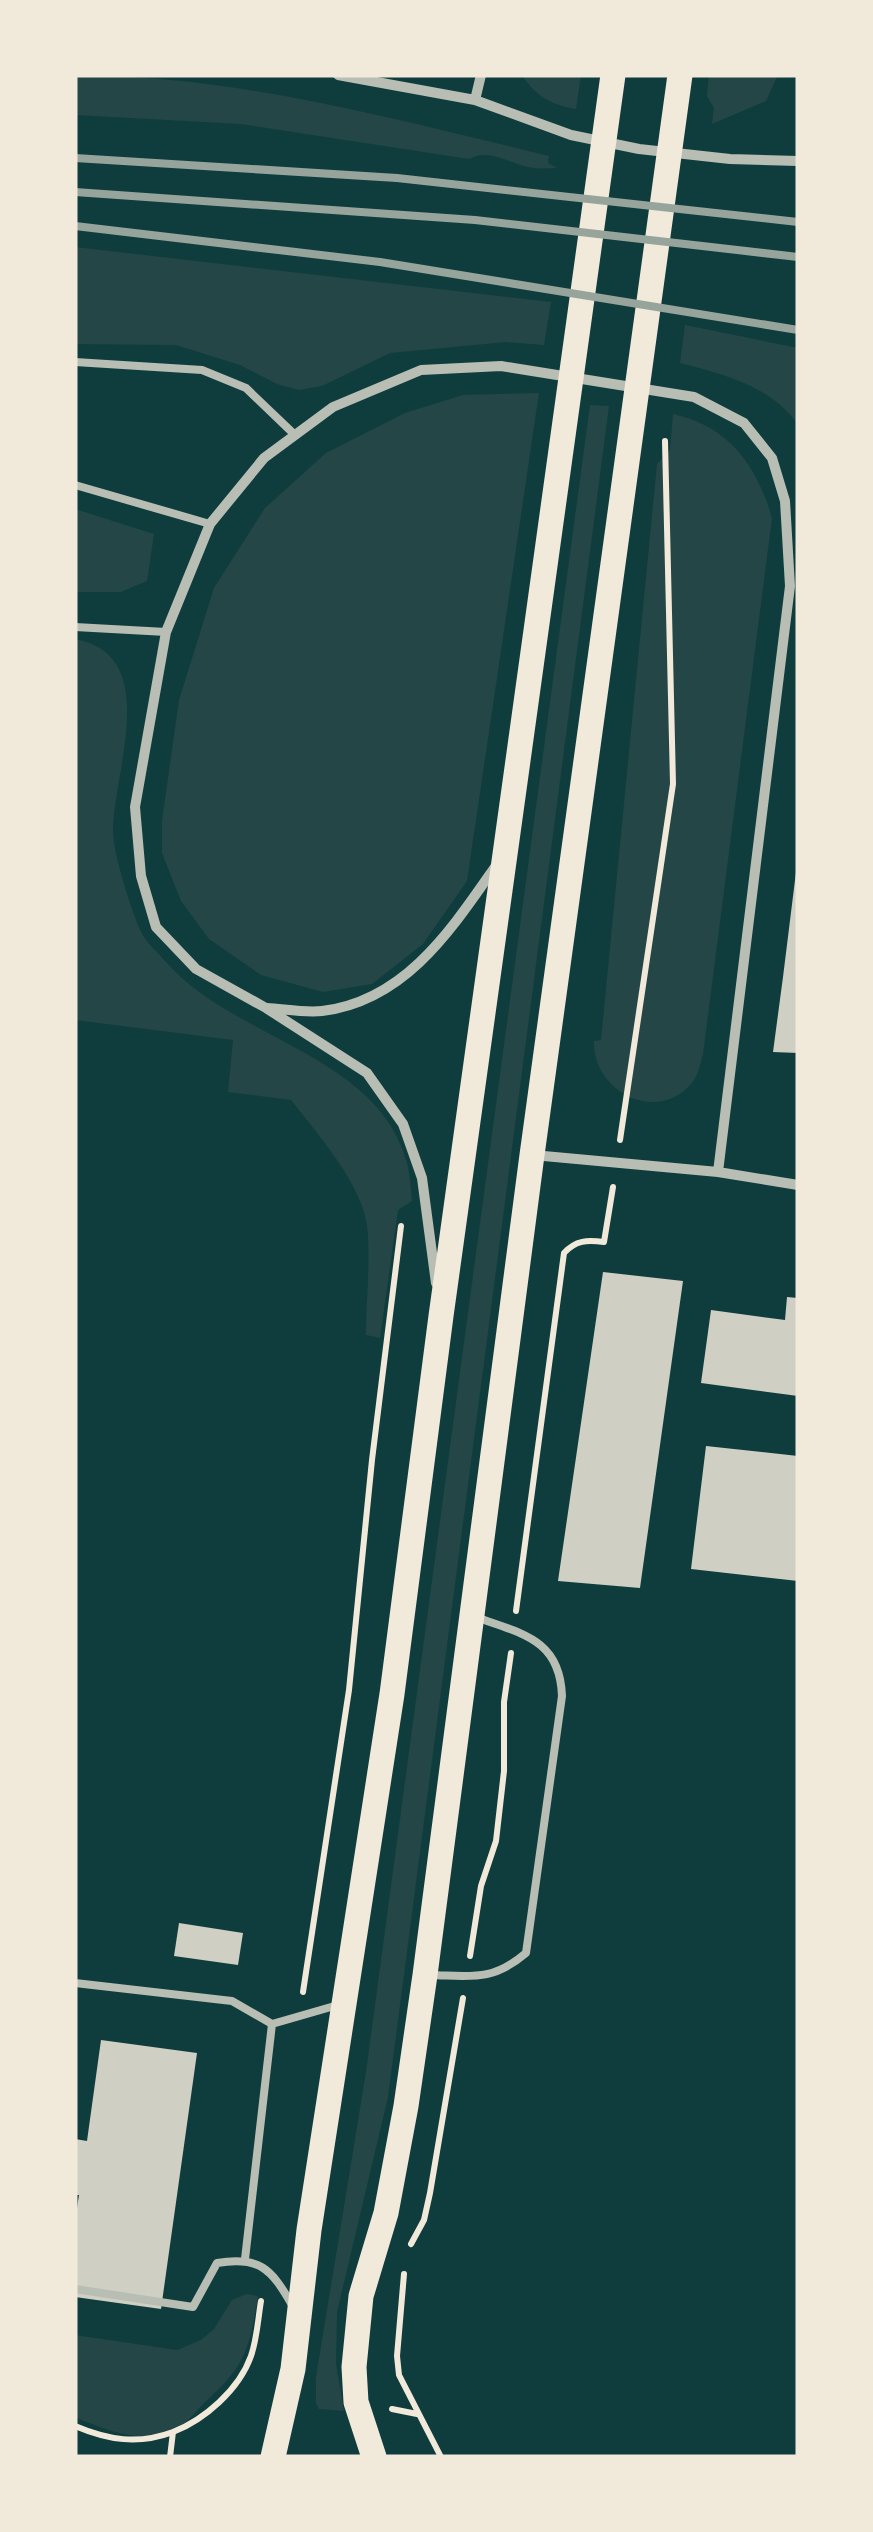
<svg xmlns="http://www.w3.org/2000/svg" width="873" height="2532" font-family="Signika,sans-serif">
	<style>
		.green { fill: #244646 }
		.building { fill: #cfcfc3 }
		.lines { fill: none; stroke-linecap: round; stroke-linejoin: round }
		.path { stroke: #f1e9da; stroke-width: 6 }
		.service { stroke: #b8beb3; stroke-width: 8 }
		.minor { stroke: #b8beb3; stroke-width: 10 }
		.primary { stroke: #f1e9da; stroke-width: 25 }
		.rail { stroke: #97a49c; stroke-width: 8 }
	</style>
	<rect width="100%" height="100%" fill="#0f3d3e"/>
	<!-- green -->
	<path class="green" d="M75,75C235,75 394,119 549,156L548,163L557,168C549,168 541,169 533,168C512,165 489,147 469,159L241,124L75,115Z
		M522,75H581L576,109C552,105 536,97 522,75Z
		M709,75H778L766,101L712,124L714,108L707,96Z
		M75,247L551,302L544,345L506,342L390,353L322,386L299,390L277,384L240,365L176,345L75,344Z
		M685,325L798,348V425C772,386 722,374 680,363Z
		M539,393L467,881L423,944L372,984L323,992L261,975L209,939L181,901L162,853V821L179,700L214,588L265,508L326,453L405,413L463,395Z
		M590,405L609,406L388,2097L337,2312L336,2364L344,2411L319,2409L316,2403V2377L366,2072Z
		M673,414C729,426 757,466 772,518L703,1054C700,1065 698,1076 691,1084C655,1125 592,1090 594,1041L601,1040L657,464L670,450Z
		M75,509L154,534L147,581L121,592H75Z
		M75,639C163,655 113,772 113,831C113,853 132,913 142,934C148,944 159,954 167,963C233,1039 378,1054 407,1163C410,1175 411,1189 412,1201L398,1210L380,1338L366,1335C366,1299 371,1260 367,1225C361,1183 317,1133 291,1100L228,1092L233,1040L75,1020Z
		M247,2294L258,2296C249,2352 245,2366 203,2404C196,2411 189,2421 180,2426C147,2447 107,2431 75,2417V2335L177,2350L201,2340L214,2329L232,2300Z"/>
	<!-- building -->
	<path class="building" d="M796,872L798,1053L773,1052L783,977Z
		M603,1272L683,1281L640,1588L558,1581Z
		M787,1297L798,1298V1396L701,1383L711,1310L785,1320Z
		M706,1446L798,1456V1581L691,1569Z
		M179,1923L243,1933L238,1965L174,1956Z
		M101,2040L197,2053L161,2309L75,2297V2221L79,2195H75V2139L87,2141Z"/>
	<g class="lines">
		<!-- path -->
		<path class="path" d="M620,1140L673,784L665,441
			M516,1611L564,1253C576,1240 587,1240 604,1242L613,1187
			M470,1956L481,1886L496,1841L504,1771V1702L511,1653
			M303,1992L349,1690L372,1460L401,1226
			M411,2244L424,2220L430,2193L463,1998
			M404,2274L397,2356L399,2375L441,2457
			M392,2409L417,2414
			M75,2426C108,2440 138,2445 173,2432
			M170,2457L173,2432C204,2420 239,2390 251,2356C257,2339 258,2319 261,2301"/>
		<!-- service -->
		<path class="service" d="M75,362L202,370L246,388L295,435
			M75,485L210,524
			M75,627L166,632
			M430,1975C471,1976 492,1982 526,1953L562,1696C560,1639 522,1634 476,1617
			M75,1983L232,2001L272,2024L338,2005
			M245,2259L272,2024
			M75,2289L193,2307L217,2263C259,2256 271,2268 292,2305"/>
		<!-- minor -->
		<path class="minor" d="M338,75L475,100L571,135L639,149L730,159L798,161
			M475,100L481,75
			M267,1008C284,1009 305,1013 322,1011C405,1001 451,930 495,867
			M533,1155L718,1172L798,1185
			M436,1283L422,1178L403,1124L367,1073L266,1008L196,969L156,927L141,876L135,807L166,632L210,524L264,458L333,407L421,370L501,366L694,397L744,423L772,458L785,501L790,586L718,1172"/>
		<!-- primary -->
		<path class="primary" d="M273,2457L293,2369L309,2230L392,1694L441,1316L613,75
			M374,2457L356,2402L354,2367L361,2296L386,2213L406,2106L425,1975L532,1155L680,75"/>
		<!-- rail -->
		<path class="rail" d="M75,158L397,178L798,222
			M75,192L475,220L798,257
			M75,226L380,262L798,330"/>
	</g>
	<!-- border -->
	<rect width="873" height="2532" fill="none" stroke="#f1e9da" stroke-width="155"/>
</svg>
